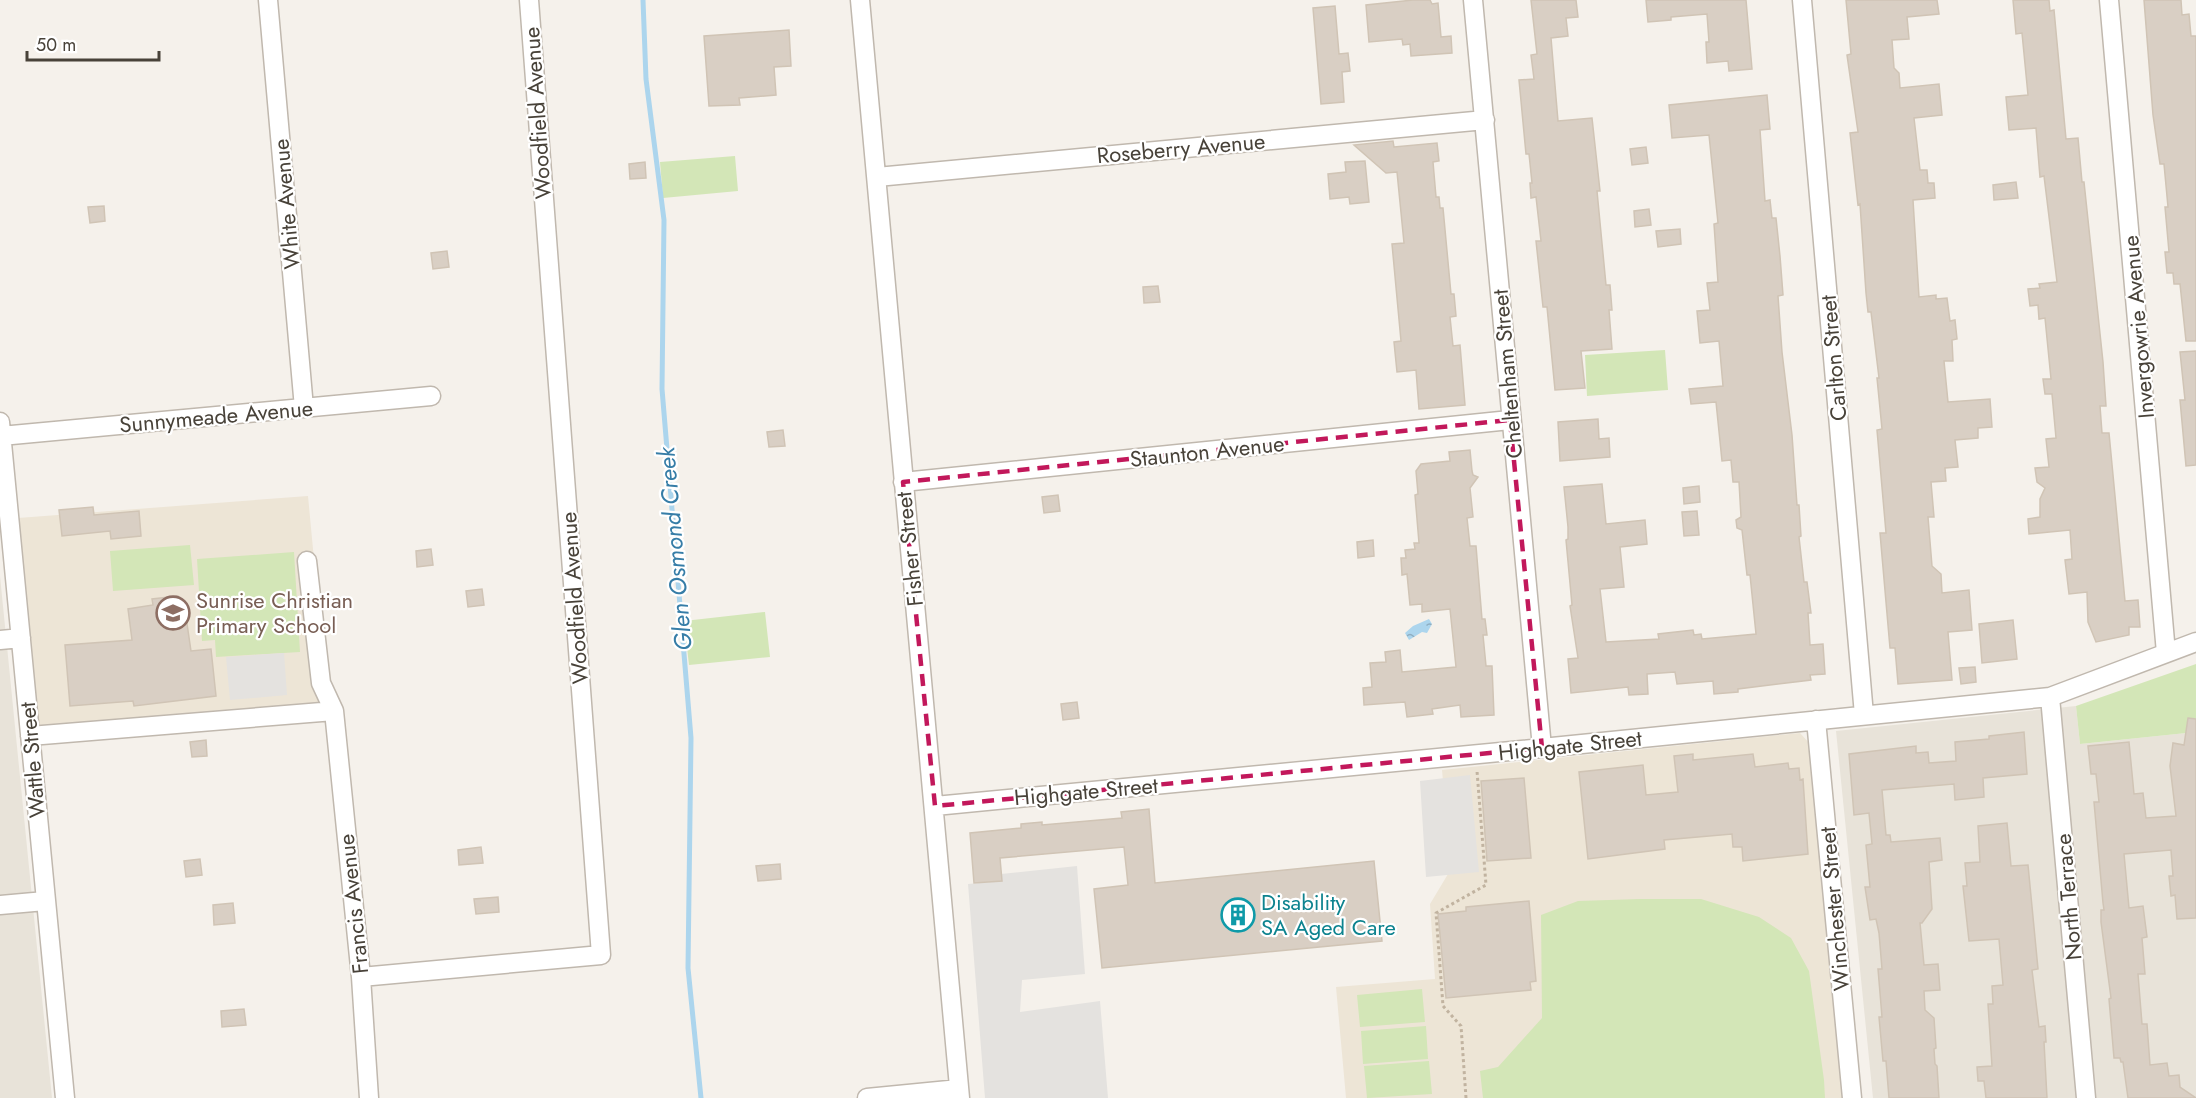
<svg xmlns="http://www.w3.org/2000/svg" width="2196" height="1098" font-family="Jost,sans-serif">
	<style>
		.residential { fill: #e8e3d9 }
		.education { fill: #ede5d6 }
		.park { fill: #d3e6b7 }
		.parking { fill: #e4e2df }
		.water { fill: url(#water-ripples) }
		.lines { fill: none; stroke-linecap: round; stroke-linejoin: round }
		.stream { stroke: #acd5ed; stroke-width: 5 }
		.building { fill: #d9cfc4; stroke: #d0c4b5; stroke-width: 1.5 }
		.minor-casing { stroke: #c0b8ae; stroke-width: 21 }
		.path { stroke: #c1b3a0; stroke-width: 3; stroke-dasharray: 3 3; stroke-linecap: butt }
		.minor { stroke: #fff; stroke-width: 18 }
		.marked { fill: none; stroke: #c2185b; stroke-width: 4.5; stroke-dasharray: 12 8; stroke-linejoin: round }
		.labels { text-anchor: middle; stroke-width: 4.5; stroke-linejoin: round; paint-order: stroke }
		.street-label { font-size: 22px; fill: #484239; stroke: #fff }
		.education-label { font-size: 22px; fill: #785e54; stroke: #fff; text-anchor: start }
		.culture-label { font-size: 22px; fill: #0d838f; stroke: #fff; text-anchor: start }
		.water-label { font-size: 24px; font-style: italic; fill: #367da7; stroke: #fff }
	</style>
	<defs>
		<pattern id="water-ripples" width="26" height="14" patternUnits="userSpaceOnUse" patternTransform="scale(1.5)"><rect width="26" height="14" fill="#acd5ed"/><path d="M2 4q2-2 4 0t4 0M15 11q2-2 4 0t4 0" fill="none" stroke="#8eaec1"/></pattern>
	</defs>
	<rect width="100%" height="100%" fill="#f5f1eb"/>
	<!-- residential -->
	<path class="residential" d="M0,576L52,1098H0Z
		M2076,706L2080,744L2196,732V1098H1873L1836,731Z"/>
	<!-- education -->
	<path class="education" d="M308,496L328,708L37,729L18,518Z
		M1800,733L1810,744L1844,1098H1346L1336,987L1435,979L1430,904L1451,869L1442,770Z"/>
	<!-- park -->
	<path class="park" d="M735,156L738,191L663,198L660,162Z
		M1665,350L1668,390L1587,396L1585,355Z
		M190,545L194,585L113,591L110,551Z
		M294,552L300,652L216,657L215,640L202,641L197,559Z
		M765,612L770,657L689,665L684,621Z
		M2196,664V732L2080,744L2076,706Z
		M1640,899H1701L1759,917L1791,938L1809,971L1824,1080L1825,1098H1483L1480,1071L1498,1067L1542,1018L1541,915L1578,901Z
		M1422,989L1425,1022L1360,1027L1357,995Z
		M1426,1026L1428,1059L1363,1064L1361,1031Z
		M1429,1061L1432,1094L1367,1098L1364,1066Z"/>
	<!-- parking -->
	<path class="parking" d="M284,653L287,695L230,700L226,657Z
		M1470,775L1479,872L1426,877L1420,781Z
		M1077,866L1085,974L1022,980L1020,1012L1100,1001L1108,1098H985L968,884L1002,881L1001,874Z"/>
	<!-- water -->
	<path class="water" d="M1429,619L1432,624L1427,633L1422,632L1409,640L1405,633L1413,626Z"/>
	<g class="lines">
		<!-- stream -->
		<path class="stream" d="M643,0L646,79L664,220L662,389L691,738L688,968L701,1098"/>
	</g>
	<!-- building -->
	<path class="building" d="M1413,0H1430L1432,4L1438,3L1441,37L1451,36L1452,53L1411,56L1410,44L1403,45L1402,39L1369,42L1366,5Z
		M1531,0H1576L1578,17L1566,18L1568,36L1551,38L1558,121L1592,118L1600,191H1597L1606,285H1610L1612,310H1609L1612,349L1581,351L1585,388L1555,390L1547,307H1543L1536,241H1541L1536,197L1531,198L1530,183H1532L1529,154H1526L1519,80L1534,79L1531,55L1537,54Z
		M1646,0H1746L1752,69L1729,71L1728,61L1707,63L1706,42H1709L1707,14L1671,17V20L1648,22Z
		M1846,0H1937L1939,14L1907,17L1909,39L1892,40L1894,68L1899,73L1900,88L1939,84L1942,115L1914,118L1920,170H1927L1928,183H1934L1935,198L1913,200L1919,297L1936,295V299L1947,298L1950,321L1955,320L1957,339L1952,340L1953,361H1944L1948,402L1990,399L1992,427L1978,428V438L1955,440L1958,467L1945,468L1946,481L1931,482L1934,517H1928L1932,566L1941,574L1942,593L1969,590L1972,630L1948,632L1952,680L1898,684L1895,648H1890L1880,533H1886L1877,430L1882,429L1877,378H1879L1871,312H1868L1866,293L1860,204L1858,205L1850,133L1858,132L1847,55L1851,54Z
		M2013,0H2049L2050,11L2054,10L2066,139L2078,138L2082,182H2084L2103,362L2106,406H2100L2102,433H2109L2125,601L2138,600L2140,627H2129V635L2096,642L2088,622L2087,592L2069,594L2065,560L2072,559L2070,530L2029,534L2028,519L2040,517V499L2045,488L2037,482L2035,468L2049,467L2046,439L2056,438L2052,394H2045L2043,379H2051L2045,318L2039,319L2038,305L2030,306L2028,289L2040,288L2039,284L2057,282L2044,176L2040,177L2036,128L2009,130L2006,97L2028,95L2022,33L2016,34Z
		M2144,0H2181L2182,15L2189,14L2191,36H2196V341H2186L2180,284H2174L2173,273H2167L2165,252H2169L2165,207H2168L2164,164H2160L2153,115Z
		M1335,6L1339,54L1348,53L1350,71L1342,72L1344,102L1321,104L1313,8Z
		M789,30L791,66L774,67L776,95L739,98L740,105L709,106L704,36Z
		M1767,95L1770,129L1760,130L1765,201L1770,200L1772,218H1776L1780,256L1783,295L1778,296L1782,352L1792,435L1797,505H1799L1801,536L1799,537L1804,582H1807L1811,613H1808L1810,645L1823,644L1825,674L1810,675L1811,680L1738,689V692L1714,694L1713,681L1677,684L1675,672L1647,674L1648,694L1629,695L1628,687L1571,693L1568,659L1578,658L1570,606L1572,605L1566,540L1568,539V527L1564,487L1602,484L1606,524L1645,520L1647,544L1620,547L1624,587L1600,589L1606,642L1659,639L1658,634L1693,630L1694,635L1701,634L1702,639L1756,634L1750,575H1747L1742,530L1737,528L1736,520L1741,517L1739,482H1733L1731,460L1722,461L1716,402L1691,404L1689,389L1723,386L1719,341L1700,343L1697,311L1710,310L1707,283L1718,282L1714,224L1718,223L1709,135L1672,138L1669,105Z
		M1393,141L1394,147L1437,143L1439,161L1433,162L1436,197H1439L1440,208H1443L1451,294H1454L1456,316L1450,317L1453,346L1460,345L1465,405L1419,409L1416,370L1397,372L1394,342L1401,341L1392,244L1404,243L1397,172L1386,173L1354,145Z
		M1646,147L1648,163L1632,165L1630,149Z
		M1365,161L1369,202L1350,204L1349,197L1330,199L1328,174L1346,172L1345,162Z
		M645,162L646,178L630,179L629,164Z
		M2016,182L2018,198L1994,200L1993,185Z
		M104,206L105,221L90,223L88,207Z
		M1649,209L1651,225L1635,227L1634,211Z
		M1680,229L1681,244L1658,247L1656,231Z
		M447,251L449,267L433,269L431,253Z
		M1158,286L1160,302L1144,303L1143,287Z
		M2196,351V465L2186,466L2180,400H2185L2180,352Z
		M1598,419L1599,439L1609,438L1610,457L1560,461L1558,422Z
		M783,430L785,446L769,447L767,432Z
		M1470,450L1472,471L1473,475L1478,477L1470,488L1473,517L1467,518L1470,546H1476L1482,619H1485L1487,635H1483L1486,666H1492L1494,715L1461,717L1460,705L1432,709L1433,714L1407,717L1405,702L1364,705L1363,688L1372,687L1370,663L1386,662L1385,652L1400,650L1402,672L1456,667L1450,609L1422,612V604L1410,605L1407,574L1402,575L1401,558H1406L1405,550L1415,549L1414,543H1419L1415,495L1418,494L1416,471L1421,464L1450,461L1449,452Z
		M1699,486L1700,502L1684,504L1683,488Z
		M1058,495L1060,511L1044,513L1042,497Z
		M93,507L94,515L139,511L141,536L111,539L110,531L62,536L59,510Z
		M1697,511L1699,535L1684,536L1682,512Z
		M1373,540L1374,556L1358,558L1357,542Z
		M431,549L433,565L417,567L416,551Z
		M482,589L484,605L468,607L466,591Z
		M178,596L181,617H186L191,651L211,649L216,696L134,706L133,701L70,706L65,645L132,640L128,609L153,605L152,599Z
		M2013,620L2017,659L1982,663L1979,624Z
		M1975,667L1976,682L1961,684L1959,668Z
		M1077,702L1079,718L1063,720L1061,704Z
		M2188,718L2196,719V918L2177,919L2175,895L2171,896L2169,876H2173L2171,850L2124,854L2129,908L2143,906L2147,937L2142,938L2145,974H2138L2142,1024H2147L2150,1065L2167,1063L2169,1076L2179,1075L2180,1087L2196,1098H2128L2123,1062H2121L2120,1058H2114L2109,999L2111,998L2101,922V910H2104L2103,903L2094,802H2099L2096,774H2091L2088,746L2129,742L2134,794L2143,793L2146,818L2176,816L2170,766L2173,743L2184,745Z
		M2024,732L2027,774L1983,778L1984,797L1955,800L1954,784L1882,790L1886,835H1890L1891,842L1940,838L1942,860L1929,862L1932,909L1922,923H1920L1924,965L1938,964L1940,990L1924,991L1925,1010L1934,1018L1936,1048L1934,1049L1935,1064L1937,1066L1939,1098H1889L1886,1061H1883L1879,1017H1882L1878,969H1882L1879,933L1876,919L1870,920L1865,887H1870L1866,845L1872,844L1869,813L1854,815L1849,754L1916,746V753L1928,752L1929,763L1956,761L1955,742L1989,739V736Z
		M206,740L207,756L192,757L190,742Z
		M1693,754V760L1753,754L1755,767L1788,763L1789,769L1799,768L1800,780L1803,779L1808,854L1743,861L1742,847H1733L1732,834L1664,840L1665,849L1588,859L1579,772L1643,765L1646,795L1678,792L1674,756Z
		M1524,778L1531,858L1487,861L1481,781Z
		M1149,809L1155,883L1374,861L1382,941L1102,968L1094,889L1128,885L1124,847L1000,858L1002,881L974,883L970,833L1021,828V824L1042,822V825L1122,818L1121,812Z
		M2007,823L2011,866L2028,865L2038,969L2032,970L2039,1027L2045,1026L2046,1042H2044L2047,1098H1986L1984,1081H1978L1977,1067L1992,1066L1988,1004H1993L1992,986L2003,985L1999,939L1969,941L1963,886H1967L1965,863L1980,862L1978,826Z
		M481,847L483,863L459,865L458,850Z
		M200,859L202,875L186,877L184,861Z
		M780,864L781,879L758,881L756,866Z
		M498,897L499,912L476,914L474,899Z
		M1529,901L1536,981L1530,982L1531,990L1446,998L1438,914L1466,911V907Z
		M233,903L235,923L214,925L213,905Z
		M244,1009L246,1025L222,1027L221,1011Z"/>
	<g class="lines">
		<defs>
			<path id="minor" d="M268,0L304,408
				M860,0L960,1098
				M1473,0L1542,748
				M1802,0L1864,715
				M2109,0L2166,653
				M877,177L1485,120
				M0,422L65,1098
				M1,436L431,396
				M903,482L1510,420
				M307,561L321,683L334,711L361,977L369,1098
				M0,640L21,638
				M2050,697L2086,1098
				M1816,720L1852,1098
				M30,736L334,711
				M935,806L1542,748L2050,697L2196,642
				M0,905L45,901
				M361,977L601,955L529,0
				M867,1098L959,1089"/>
		</defs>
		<!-- minor casing -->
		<use href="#minor" class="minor-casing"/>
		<!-- path -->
		<path class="path" d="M1466,1098L1461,1026L1443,1006L1436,913L1486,885L1477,771"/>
		<!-- minor -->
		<use href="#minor" class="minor"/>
	</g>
	<!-- marked area -->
	<path class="marked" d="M1510,420L1542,748L935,806L903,482Z"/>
	<!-- icons -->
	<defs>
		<symbol id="school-ring" viewBox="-11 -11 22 22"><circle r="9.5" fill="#fff" stroke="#8d6e63" stroke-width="1.5"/><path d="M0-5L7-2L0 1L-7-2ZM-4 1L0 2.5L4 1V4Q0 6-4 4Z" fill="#8d6e63"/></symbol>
		<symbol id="building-ring" viewBox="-11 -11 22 22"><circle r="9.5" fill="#fff" stroke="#0f9aa8" stroke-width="1.5"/><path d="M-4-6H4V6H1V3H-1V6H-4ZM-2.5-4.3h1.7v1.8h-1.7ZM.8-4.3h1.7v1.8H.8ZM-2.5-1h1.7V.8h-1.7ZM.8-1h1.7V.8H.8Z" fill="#0f9aa8"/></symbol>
	</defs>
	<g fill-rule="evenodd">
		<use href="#school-ring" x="154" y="594" width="38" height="38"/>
		<use href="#building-ring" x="1219" y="896" width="38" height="38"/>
	</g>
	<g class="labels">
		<!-- street labels -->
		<g class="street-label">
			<text transform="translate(537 113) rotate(-94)" y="8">Woodfield Avenue</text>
			<text transform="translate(1181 148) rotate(-5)" y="8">Roseberry Avenue</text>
			<text transform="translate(286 204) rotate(-95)" y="8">White Avenue</text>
			<text transform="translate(2138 327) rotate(-95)" y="8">Invergowrie Avenue</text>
			<text transform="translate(1833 358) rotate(-95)" y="8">Carlton Street</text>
			<text transform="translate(1507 374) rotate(-95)" y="8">Cheltenham Street</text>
			<text transform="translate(216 416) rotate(-5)" y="8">Sunnymeade Avenue</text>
			<text transform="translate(1207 451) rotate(-6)" y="8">Staunton Avenue</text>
			<text transform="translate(909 549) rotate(-96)" y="8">Fisher Street</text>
			<text transform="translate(574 598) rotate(-94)" y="8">Woodfield Avenue</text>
			<text transform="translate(1570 745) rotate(-6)" y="8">Highgate Street</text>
			<text transform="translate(32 760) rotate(-95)" y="8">Wattle Street</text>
			<text transform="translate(1086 791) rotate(-5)" y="8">Highgate Street</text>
			<text transform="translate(2068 897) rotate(-95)" y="8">North Terrace</text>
			<text transform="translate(353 904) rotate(-96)" y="8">Francis Avenue</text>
			<text transform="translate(1834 909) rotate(-95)" y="8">Winchester Street</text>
		</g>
		<!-- education labels -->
		<g class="education-label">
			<text x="196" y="608">Sunrise Christian<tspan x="196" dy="25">Primary School</tspan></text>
		</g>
		<!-- culture labels -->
		<g class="culture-label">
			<text x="1261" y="910">Disability<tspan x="1261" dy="25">SA Aged Care</tspan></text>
		</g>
		<!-- water labels -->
		<g class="water-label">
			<text transform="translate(675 549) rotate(-95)" y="8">Glen Osmond Creek</text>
		</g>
	</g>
	<!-- scale -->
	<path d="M27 51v9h132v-9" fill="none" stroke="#484239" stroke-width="3"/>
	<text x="36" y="51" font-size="18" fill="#484239" stroke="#ffffff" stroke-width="4.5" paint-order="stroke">50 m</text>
</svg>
